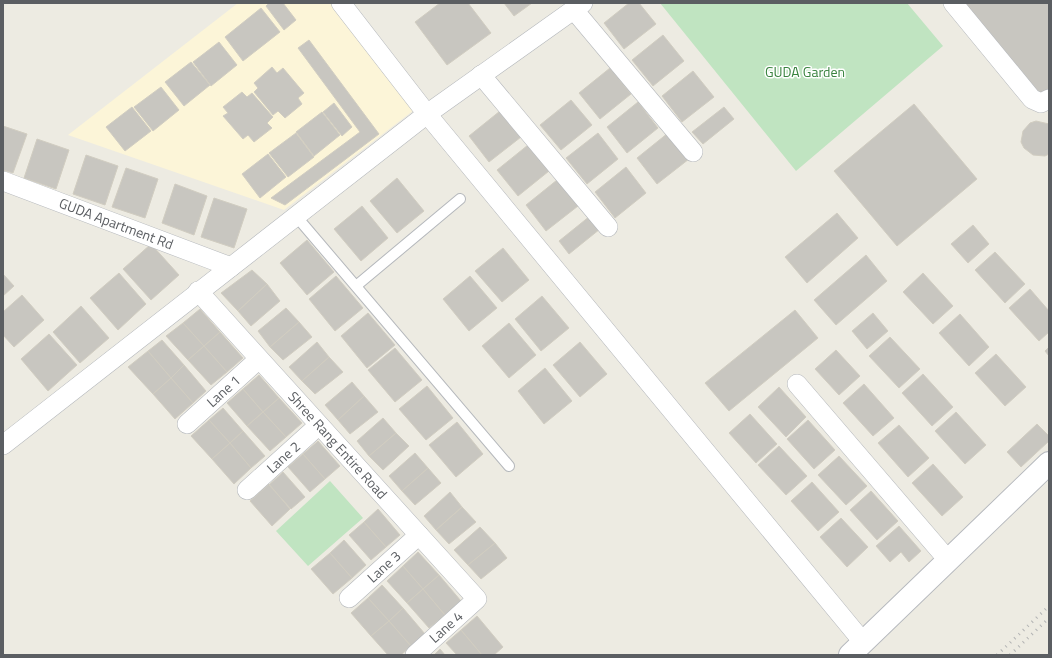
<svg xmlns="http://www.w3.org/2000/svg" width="1052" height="658" font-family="'Titillium Web',sans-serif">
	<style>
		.commercial { fill: #fcf5d8 }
		.green { fill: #c0e4c1 }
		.building { fill: #c8c6c0; stroke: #d1cdc1 }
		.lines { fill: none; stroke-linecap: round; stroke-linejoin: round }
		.lane-casing { stroke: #b5b8bc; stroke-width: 12 }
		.street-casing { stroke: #b5b8bc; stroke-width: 20 }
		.secondary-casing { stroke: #b6b9be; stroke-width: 24 }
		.lane { stroke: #fff; stroke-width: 10 }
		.street { stroke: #fff; stroke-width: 19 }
		.secondary { stroke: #fff; stroke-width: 22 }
		.rail { stroke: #b3b4b4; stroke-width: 3; stroke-dasharray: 1 5; stroke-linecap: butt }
		.labels { text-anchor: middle; stroke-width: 3; stroke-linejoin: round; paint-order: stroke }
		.park-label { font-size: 14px; fill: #39833f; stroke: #fff }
		.street-label { font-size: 14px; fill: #5b5e62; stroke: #fff }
	</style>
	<rect width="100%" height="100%" fill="#edebe2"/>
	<!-- commercial -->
	<path class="commercial" d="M238,3H332L414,110L284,210L68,135Z"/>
	<!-- green -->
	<path class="green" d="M660,3H907L943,46L796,171Z
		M330,481L363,518L308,566L276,531Z"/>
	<!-- building -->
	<path class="building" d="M269,3H283L296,20L284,30L266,6Z
		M440,3H468L491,33L447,65L415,22Z
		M504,3H532L514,16Z
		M629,3H639L656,24L624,49L604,23Z
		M961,3H1049V90L1041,96Z
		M261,8L280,32L243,61L225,37Z
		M663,35L684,61L653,86L632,60Z
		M309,40L379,134L285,205L271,198L360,132L298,48Z
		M219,42L237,65L211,86L193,62Z
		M191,62L210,85L184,106L165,82Z
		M272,67L277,73L283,68L304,93L298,98L302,104L285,118L278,111L273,115L254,92L258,88L254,83Z
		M610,68L631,94L600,119L579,93Z
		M693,71L714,97L682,122L662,96Z
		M161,87L179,110L153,131L134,107Z
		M242,92L247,97L252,93L273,117L267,123L272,128L254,142L248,135L243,139L223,116L228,113L223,107Z
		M571,100L592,125L561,150L540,125Z
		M638,102L658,128L627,153L607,127Z
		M334,103L352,127L342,136L323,112Z
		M914,104L977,179L897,246L834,171Z
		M132,107L151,131L125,151L106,127Z
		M724,107L734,119L703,144L692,132Z
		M500,111L521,137L489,162L469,136Z
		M322,112L340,135L314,156L296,132Z
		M1036,121L1049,124V154L1045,156L1033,155L1024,148L1021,142L1023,131L1030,123Z
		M3,126L27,134L13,173L3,170Z
		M296,133L314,157L288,177L269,153Z
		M598,133L618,159L587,184L566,158Z
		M668,133L689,159L657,184L637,158Z
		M37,139L69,150L56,189L24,178Z
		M528,145L549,171L518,196L497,170Z
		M268,154L286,177L260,198L242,174Z
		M86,155L118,166L105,205L73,194Z
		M626,167L646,193L615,218L595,192Z
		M126,168L158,179L145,218L112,207Z
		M397,178L424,211L397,233L370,201Z
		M557,180L578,206L546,231L526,205Z
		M175,184L207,196L194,235L162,223Z
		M214,198L247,209L234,248L201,237Z
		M362,206L388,238L361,261L334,229Z
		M837,213L858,238L807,283L785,257Z
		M590,216L600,229L569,254L559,241Z
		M973,225L989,244L968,263L951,244Z
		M307,240L334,272L307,295L280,263Z
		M151,244L179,275L151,300L123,269Z
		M503,248L529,280L502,302L475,271Z
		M995,252L1025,284L1005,303L975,270Z
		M866,255L887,281L836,325L814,300Z
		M252,270L267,284L238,311L221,293Z
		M119,273L146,304L118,330L90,298Z
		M923,273L953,306L933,324L903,292Z
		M3,274L14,286L3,296Z
		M336,276L363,308L335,331L309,299Z
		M470,276L497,308L469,331L443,299Z
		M267,284L280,301L251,326L238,311Z
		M1030,289L1049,311V332L1039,341L1009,308Z
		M22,295L44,320L14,347L3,335V312Z
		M542,296L569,328L541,351L515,319Z
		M81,306L109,338L80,363L53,332Z
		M286,308L299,322L270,347L258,331Z
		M200,309L220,332L204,346L183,323Z
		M795,310L818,338L729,411L705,383Z
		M368,313L395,345L367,368L341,336Z
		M873,313L888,331L867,349L852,331Z
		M960,314L989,347L969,366L939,333Z
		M299,322L312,337L283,360L270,347Z
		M183,323L204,346L188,360L166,336Z
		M509,323L536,355L509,378L482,346Z
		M220,332L243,358L227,372L204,346Z
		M49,334L77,365L48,391L21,359Z
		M890,337L920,369L899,388L869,356Z
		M162,340L184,365L171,378L148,351Z
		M317,342L329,357L302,381L289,367Z
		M580,342L607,374L580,397L553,365Z
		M204,346L227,372L211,385L188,360Z
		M1049,347V356L1045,351Z
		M395,348L422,380L395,402L368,370Z
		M836,350L860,376L839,395L815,369Z
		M148,351L171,378L153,394L128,367Z
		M996,354L1026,387L1005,406L975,373Z
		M329,357L343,372L315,394L302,381Z
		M184,365L206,391L193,403L171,378Z
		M545,368L572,401L544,424L518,391Z
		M923,374L953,407L932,426L902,393Z
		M259,375L279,398L263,412L243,389Z
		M171,378L193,403L175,419L153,394Z
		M352,382L364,396L338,420L325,405Z
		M864,384L894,418L873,436L843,403Z
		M427,386L453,418L426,440L399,409Z
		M779,387L806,417L786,437L758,407Z
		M243,389L263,412L247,426L227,403Z
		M364,396L378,412L350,434L338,420Z
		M279,398L302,423L286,437L263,412Z
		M223,408L243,431L230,443L209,420Z
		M263,412L286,437L270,451L247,426Z
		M956,412L986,445L965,464L935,431Z
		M750,414L777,444L756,463L729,433Z
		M383,418L396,433L369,456L357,441Z
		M209,420L230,443L212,459L191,436Z
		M808,420L835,450L814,469L787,439Z
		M457,422L483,454L456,477L429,445Z
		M1037,424L1049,436V441L1021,467L1007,452Z
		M899,425L929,458L908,477L878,443Z
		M243,431L265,456L251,468L230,443Z
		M396,433L409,446L383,470L369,456Z
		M318,441L340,466L325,479L303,454Z
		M230,443L251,468L234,484L212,459Z
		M779,446L807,476L786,495L758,465Z
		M415,453L428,468L402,491L389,476Z
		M303,454L325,479L310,492L288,467Z
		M839,456L867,486L846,505L818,475Z
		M933,464L963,497L942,516L912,483Z
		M428,468L441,483L415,505L402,491Z
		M283,472L305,497L291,509L269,485Z
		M812,482L839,512L818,531L791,501Z
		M269,484L290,509L272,526L250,501Z
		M871,491L898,521L877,540L850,510Z
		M450,492L462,507L436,530L424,516Z
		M462,507L476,522L449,544L436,530Z
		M378,509L400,535L386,547L364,522Z
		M841,518L868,547L847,567L820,537Z
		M364,522L386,547L371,560L349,535Z
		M899,526L921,551L909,562L901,552L890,562L876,546Z
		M480,527L495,543L468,565L454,550Z
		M344,540L366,565L352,578L330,553Z
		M495,543L507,558L481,579L468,565Z
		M418,552L439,575L423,589L403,566Z
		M330,553L352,578L333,594L311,569Z
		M403,566L423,589L407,603L387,581Z
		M439,575L461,601L445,615L423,589Z
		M382,585L403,608L389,621L368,598Z
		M423,589L445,615L429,628L407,603Z
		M368,598L389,621L371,636L351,613Z
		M403,608L425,634L411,646L389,621Z
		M477,616L503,647L494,655H482L461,630Z
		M389,621L411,646L401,655H388L371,636Z
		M461,630L482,655H457L446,643Z
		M440,649L445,655H434Z"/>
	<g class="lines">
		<defs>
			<path id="lane" d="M296,216L509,466
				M356,286L460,199"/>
			<g id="street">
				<path d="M341,3L427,114L863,642"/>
				<path d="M953,3L1032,99L1041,103L1049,99"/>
				<path d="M574,10L693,152"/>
				<path d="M481,75L608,227"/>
				<path id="s1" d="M3,181L231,267"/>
				<path id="s2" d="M198,291L477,599L415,655"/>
				<path d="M797,384L948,560"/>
				<path id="s3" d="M187,424L259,359"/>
				<path d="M3,445L427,114L583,3"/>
				<path id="s4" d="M247,490L319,425"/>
				<path id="s5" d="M349,598L419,535"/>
			</g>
			<path id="secondary" d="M850,655L1049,463"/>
		</defs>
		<!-- lane casing -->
		<use href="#lane" class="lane-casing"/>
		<!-- street casing -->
		<use href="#street" class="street-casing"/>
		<!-- secondary casing -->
		<use href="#secondary" class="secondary-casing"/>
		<!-- lane -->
		<use href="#lane" class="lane"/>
		<!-- street -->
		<use href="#street" class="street"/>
		<!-- secondary -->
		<use href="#secondary" class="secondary"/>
		<!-- rail -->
		<path class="rail" d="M997,655L1049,606
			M1010,655L1049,618"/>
	</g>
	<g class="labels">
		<!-- park labels -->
		<g class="park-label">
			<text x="805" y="77">GUDA Garden</text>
		</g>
		<!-- street labels -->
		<g class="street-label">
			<text dy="5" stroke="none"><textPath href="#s1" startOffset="121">GUDA Apartment Rd</textPath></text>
			<text dy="5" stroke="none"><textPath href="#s3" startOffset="49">Lane 1</textPath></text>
			<text dy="5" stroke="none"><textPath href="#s2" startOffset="208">Shree Rang Entire Road</textPath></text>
			<text dy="5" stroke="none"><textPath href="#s4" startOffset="49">Lane 2</textPath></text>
			<text dy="5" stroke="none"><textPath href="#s5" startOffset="47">Lane 3</textPath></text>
			<text transform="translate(446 627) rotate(-42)" y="5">Lane 4</text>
		</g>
	</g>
	<!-- border -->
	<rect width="1052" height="658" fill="none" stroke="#5b5e62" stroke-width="8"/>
</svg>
